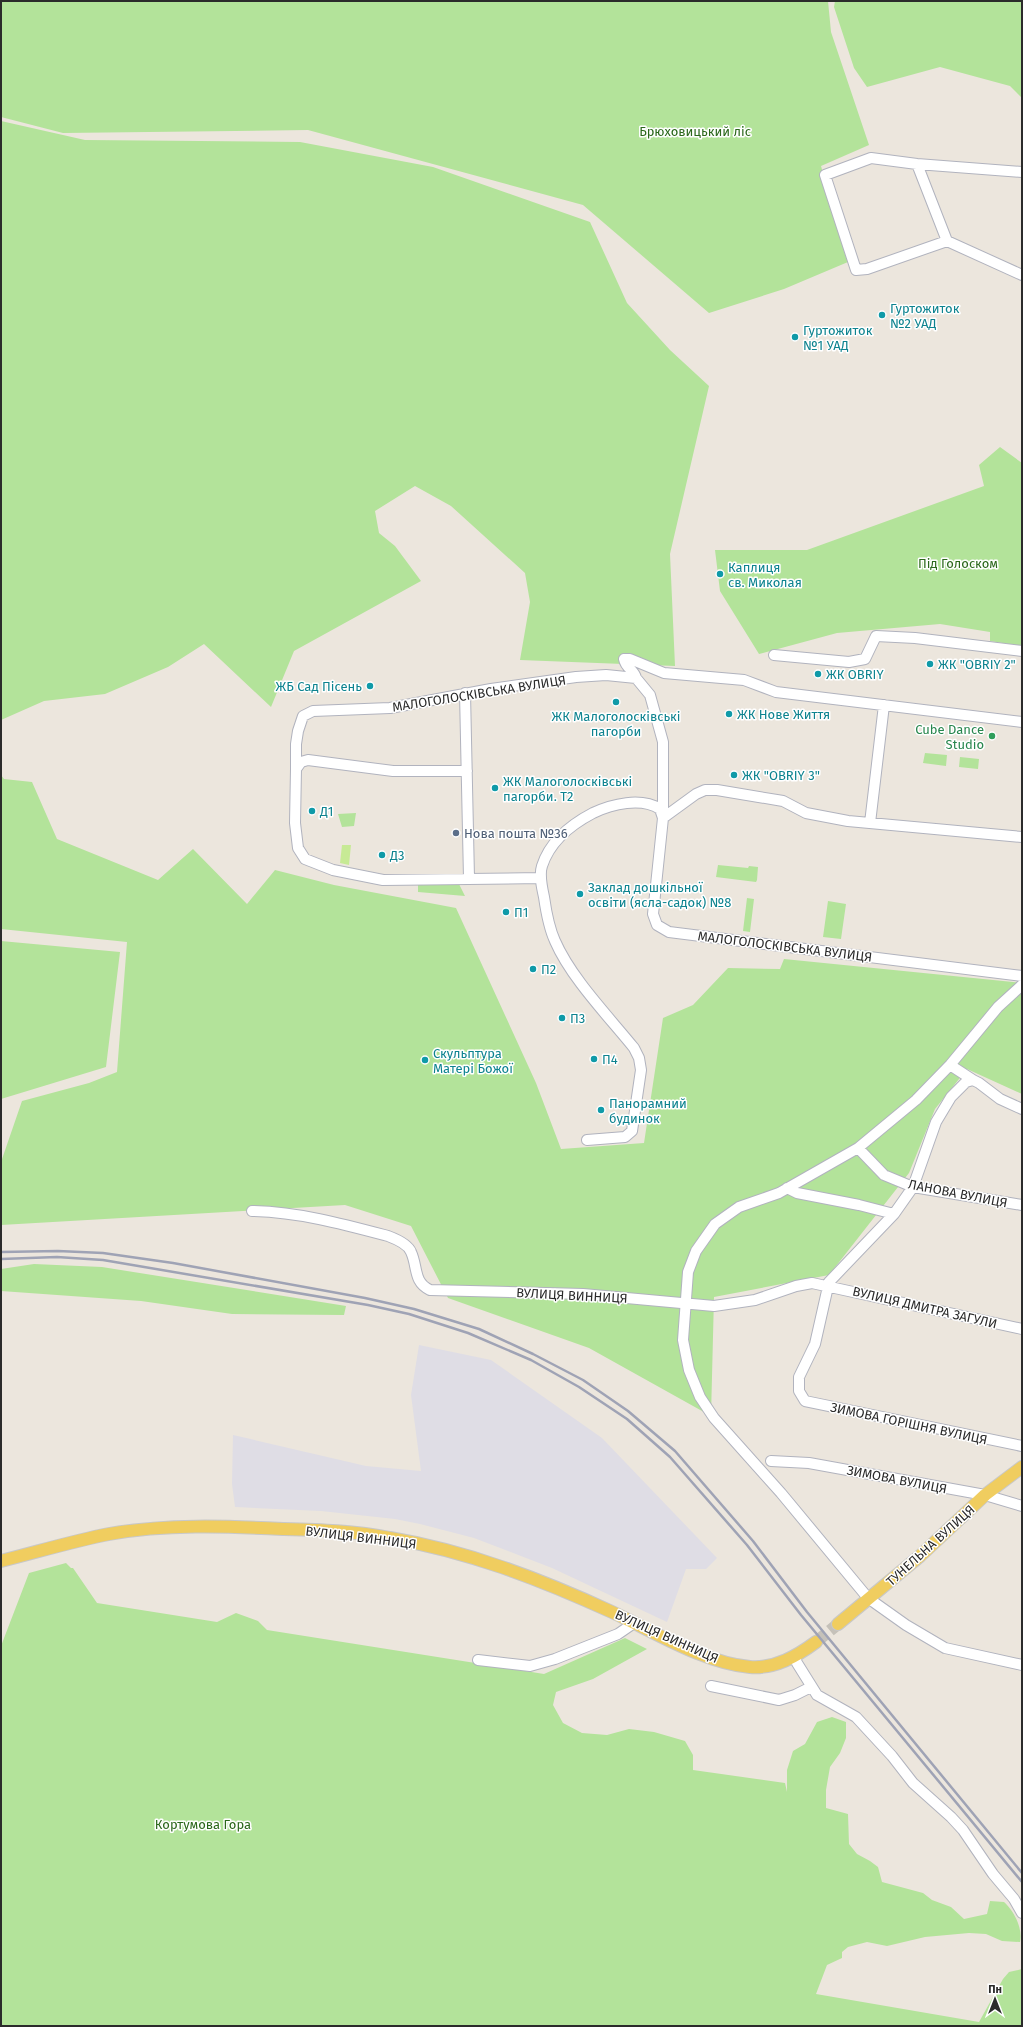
<svg xmlns="http://www.w3.org/2000/svg" width="1023" height="2027" font-family="'Fira Sans',sans-serif">
	<style>
		.industrial { fill: #dfdde5 }
		.green { fill: #b3e39a }
		.pitch { fill: #c7ea95 }
		.lines { fill: none; stroke-linecap: round; stroke-linejoin: round }
		.major-tunnel { stroke: #c5c1b9; stroke-width: 12; stroke-dasharray: 12 6; stroke-linecap: butt }
		.minor-casing { stroke: #b1b3be; stroke-width: 12 }
		.major-casing { stroke: #c8c8c8; stroke-width: 14 }
		.minor { stroke: #fff; stroke-width: 10 }
		.major { stroke: #f0cd5f; stroke-width: 12 }
		.rail { stroke: #9fa3b5; stroke-width: 2.5 }
		.culture-dot { fill: #0f9aa8; stroke: #fff; stroke-width: 1.5 }
		.leisure-dot { fill: #2e9e5b; stroke: #fff; stroke-width: 1.5 }
		.service-dot { fill: #5c6f8a; stroke: #fff; stroke-width: 1.5 }
		.labels { text-anchor: middle; stroke-width: 3; stroke-linejoin: round; paint-order: stroke }
		.park-label { font-size: 13px; fill: #2b681b; stroke: #fff }
		.culture-label { font-size: 13px; fill: #0d838f; stroke: #fff; text-anchor: start }
		.street-label { font-size: 13px; fill: #2b2b2b; stroke: #fff }
		.leisure-label { font-size: 13px; fill: #27864d; stroke: #fff; text-anchor: end }
		.service-label { font-size: 13px; fill: #4e5e75; stroke: #fff; text-anchor: start }
	</style>
	<rect width="100%" height="100%" fill="#ece6dd"/>
	<!-- industrial -->
	<path class="industrial" d="M419,1345L491,1360L602,1438L717,1558L706,1569H686L667,1622L552,1568L474,1538L420,1524L395,1519L321,1511L235,1507L232,1484L233,1435L366,1466L421,1471L411,1395Z"/>
	<!-- green -->
	<path class="green" d="M1,1H828L831,32L869,145L821,166L848,262L784,289L709,313L583,205L308,130L63,133L1,117Z
		M835,1H1022V98L1010,86L940,67L867,87L854,68L834,7Z
		M1,121L85,140L300,142L433,167L590,222L627,303L670,350L709,386L670,554L675,666L520,660L530,602L525,573L451,506L415,486L375,511L379,533L395,546L421,581L294,651L271,707L204,644L168,667L105,694L44,701L1,720Z
		M1000,447L1022,463V646L990,641V632L940,624L837,633L759,654L720,591L715,550H807L984,486L979,465Z
		M925,753L947,755L946,766L923,763Z
		M960,757L979,759L978,769L959,767Z
		M1,775L4,779L32,782L57,839L158,880L193,849L247,904L275,870L334,885L456,908L536,1083L561,1149L644,1143L663,1018L693,1005L728,968L780,969L784,959L1022,983V1094L967,1069L935,1109L909,1173L829,1275L714,1297L711,1416L589,1348L448,1298L411,1226L345,1205L1,1225V1162L22,1101L89,1083L117,1072L127,942L1,929Z
		M356,813L354,826L342,827L338,814Z
		M718,865L748,868L749,866L758,867L757,880L756,882L716,877Z
		M418,884H459L465,896L418,892Z
		M747,898L754,899L750,932L743,931Z
		M828,901L846,904L841,939L823,937Z
		M1,941L120,952L106,1067L1,1099Z
		M34,1264L102,1267L346,1306L344,1315L232,1314L141,1301L1,1291V1269Z
		M66,1563L71,1568H73L97,1603L217,1622L236,1613L258,1621L267,1630L544,1674L625,1638L647,1649L593,1679L556,1692L553,1705L563,1723L582,1733L607,1735L629,1729L654,1732L685,1741L693,1755V1770L785,1783L787,1792V1770L793,1751L805,1744L817,1722L832,1717L846,1722V1738L840,1753L830,1767L826,1790V1808L848,1814L849,1844L857,1854L870,1861L878,1867L882,1882L923,1893L932,1900L951,1907L964,1919L987,1914L990,1901L1004,1902C1014,1911 1023,1928 1020,1942L1002,1941L986,1934L969,1933L925,1937L887,1946L867,1942L848,1947L842,1952V1958L827,1965L816,1994L979,2022L1003,1979L1009,1972L1022,1969V2026H1V1646L29,1573Z"/>
	<!-- pitch -->
	<path class="pitch" d="M342,845H351L349,865L340,863Z"/>
	<g class="lines">
		<!-- major-tunnel -->
		<path class="major-tunnel" d="M816,1642L838,1624"/>
		<defs>
			<path id="minor" d="M917,164L947,241L1022,275
				M947,241L867,269L856,270L825,175L871,158L917,164L1022,172
				M774,655L849,662L865,659L876,636L915,638L1022,651
				M636,678C634,669 626,669 624,659H630L664,673L744,680L776,692L1022,722
				M465,693L469,878
				M296,769V744L298,731L303,716L313,711L390,708L491,689L576,677L606,675L636,678L650,695L663,742V818L660,809C641,797 612,804 593,813C570,825 550,841 542,866C539,875 542,888 544,897C546,911 549,928 555,941C571,978 609,1017 634,1048L639,1058L641,1070L632,1131L625,1137L587,1140
				M467,771H393L308,760L301,762L296,769L295,823L298,848L305,859L333,870L383,880L541,878
				M870,823L884,705
				M1022,837L848,821L806,813L783,801L717,790H705L696,794L663,818L653,914L657,925L669,932L1022,976
				M1022,985L998,1007L950,1065L916,1100L858,1148L779,1193L739,1207L715,1224L696,1251L688,1272L683,1340L689,1370L700,1397L714,1418L781,1493L868,1598L906,1625L945,1648L1022,1665
				M950,1065L973,1080
				M1022,1109L1000,1099L979,1083L973,1080L966,1082L951,1097L936,1122L913,1187L894,1214L829,1282L815,1344L799,1377V1391L805,1401L1022,1446
				M858,1148L884,1175L913,1187L1022,1205
				M787,1188L797,1193L859,1205L894,1214
				M252,1211C299,1212 343,1224 388,1236C396,1239 408,1244 411,1252C418,1267 413,1282 430,1290L583,1294L714,1306L755,1300L796,1286L812,1283L1022,1329
				M771,1461L809,1463L985,1495L1022,1506
				M795,1657L797,1663L817,1695L856,1717L892,1756L913,1783L951,1817L963,1830L993,1874L1014,1899L1022,1913
				M478,1660L530,1666L555,1659L618,1634L634,1623
				M711,1686L779,1700L795,1695L811,1687"/>
			<path id="major" d="M1,1561C37,1552 73,1541 109,1534C166,1524 225,1526 283,1529C318,1530 355,1531 390,1538C467,1551 540,1579 612,1612C653,1631 704,1663 750,1667C775,1669 797,1656 816,1642
				M838,1624L920,1556L985,1495L1022,1467"/>
		</defs>
		<!-- minor casing -->
		<use href="#minor" class="minor-casing"/>
		<!-- major casing -->
		<use href="#major" class="major-casing"/>
		<!-- minor -->
		<use href="#minor" class="minor"/>
		<!-- major -->
		<use href="#major" class="major"/>
		<!-- rail -->
		<path class="rail" d="M1,1252L58,1251L103,1253L173,1263L365,1298L414,1309L479,1329L533,1354L583,1380L628,1411L675,1451L753,1541L807,1612L1022,1873
			M1,1259L57,1257L103,1260L368,1305L409,1314L468,1333L531,1360L579,1387L627,1419L670,1457L747,1545L801,1615L1022,1882"/>
	</g>
	<!-- markers -->
	<g class="culture-dot">
		<circle cx="882" cy="315" r="4"/>
		<circle cx="795" cy="337" r="4"/>
		<circle cx="720" cy="574" r="4"/>
		<circle cx="930" cy="664" r="4"/>
		<circle cx="818" cy="674" r="4"/>
		<circle cx="370" cy="686" r="4"/>
		<circle cx="616" cy="702" r="4"/>
		<circle cx="729" cy="714" r="4"/>
		<circle cx="734" cy="775" r="4"/>
		<circle cx="495" cy="788" r="4"/>
		<circle cx="312" cy="811" r="4"/>
		<circle cx="382" cy="855" r="4"/>
		<circle cx="580" cy="894" r="4"/>
		<circle cx="506" cy="912" r="4"/>
		<circle cx="533" cy="969" r="4"/>
		<circle cx="562" cy="1018" r="4"/>
		<circle cx="594" cy="1059" r="4"/>
		<circle cx="425" cy="1060" r="4"/>
		<circle cx="601" cy="1110" r="4"/>
	</g>
	<circle class="leisure-dot" cx="992" cy="736" r="4"/>
	<circle class="service-dot" cx="456" cy="833" r="4"/>
	<g class="labels">
		<!-- park labels -->
		<g class="park-label">
			<text x="695" y="136">Брюховицький ліс</text>
			<text x="958" y="568">Під Голоском</text>
			<text x="203" y="1829">Кортумова Гора</text>
		</g>
		<!-- culture labels -->
		<g class="culture-label">
			<text x="890" y="313">Гуртожиток<tspan x="890" dy="15">№2 УАД</tspan></text>
			<text x="803" y="335">Гуртожиток<tspan x="803" dy="15">№1 УАД</tspan></text>
			<text x="728" y="572">Каплиця<tspan x="728" dy="15">св. Миколая</tspan></text>
			<text x="938" y="669">ЖК "OBRIY 2"</text>
			<text x="826" y="679">ЖК OBRIY</text>
			<text x="362" y="691" text-anchor="end">ЖБ Сад Пісень</text>
			<text x="737" y="719">ЖК Нове Життя</text>
			<text x="616" y="721" text-anchor="middle">ЖК Малоголосківські<tspan x="616" dy="15">пагорби</tspan></text>
			<text x="742" y="780">ЖК "OBRIY 3"</text>
			<text x="503" y="786">ЖК Малоголосківські<tspan x="503" dy="15">пагорби. Т2</tspan></text>
			<text x="320" y="816">Д1</text>
			<text x="390" y="860">Д3</text>
			<text x="588" y="892">Заклад дошкільної<tspan x="588" dy="15">освіти (ясла-садок) №8</tspan></text>
			<text x="514" y="917">П1</text>
			<text x="541" y="974">П2</text>
			<text x="570" y="1023">П3</text>
			<text x="433" y="1058">Скульптура<tspan x="433" dy="15">Матері Божої</tspan></text>
			<text x="602" y="1064">П4</text>
			<text x="609" y="1108">Панорамний<tspan x="609" dy="15">будинок</tspan></text>
		</g>
		<!-- street labels -->
		<g class="street-label">
			<text transform="translate(479 693) rotate(-9)" y="5">МАЛОГОЛОСКІВСЬКА ВУЛИЦЯ</text>
			<text transform="translate(785 946) rotate(7)" y="5">МАЛОГОЛОСКІВСЬКА ВУЛИЦЯ</text>
			<text transform="translate(958 1193) rotate(11)" y="5">ЛАНОВА ВУЛИЦЯ</text>
			<text transform="translate(572 1295) rotate(3)" y="5">ВУЛИЦЯ ВИННИЦЯ</text>
			<text transform="translate(925 1307) rotate(13)" y="5">ВУЛИЦЯ ДМИТРА ЗАГУЛИ</text>
			<text transform="translate(909 1423) rotate(12)" y="5">ЗИМОВА ГОРІШНЯ ВУЛИЦЯ</text>
			<text transform="translate(897 1479) rotate(11)" y="5">ЗИМОВА ВУЛИЦЯ</text>
			<text transform="translate(361 1537) rotate(7)" y="5">ВУЛИЦЯ ВИННИЦЯ</text>
			<text transform="translate(930 1545) rotate(-42)" y="5">ТУНЕЛЬНА ВУЛИЦЯ</text>
			<text transform="translate(667 1636) rotate(24)" y="5">ВУЛИЦЯ ВИННИЦЯ</text>
		</g>
		<!-- leisure labels -->
		<g class="leisure-label">
			<text x="984" y="734">Cube Dance<tspan x="984" dy="15">Studio</tspan></text>
		</g>
		<!-- service labels -->
		<g class="service-label">
			<text x="464" y="838">Нова пошта №36</text>
		</g>
	</g>
	<!-- border -->
	<rect width="1023" height="2027" fill="none" stroke="#2b2b2b" stroke-width="4"/>
	<!-- north arrow -->
	<g transform="translate(995 1999)" stroke="#ffffff" stroke-width="3" paint-order="stroke">
	<path d="M0-3L7 15L0 10L-7 15Z" fill="#2b2b2b"/>
	<text y="-6" font-size="11" font-weight="bold" text-anchor="middle" fill="#2b2b2b">Пн</text>
	</g>
</svg>
